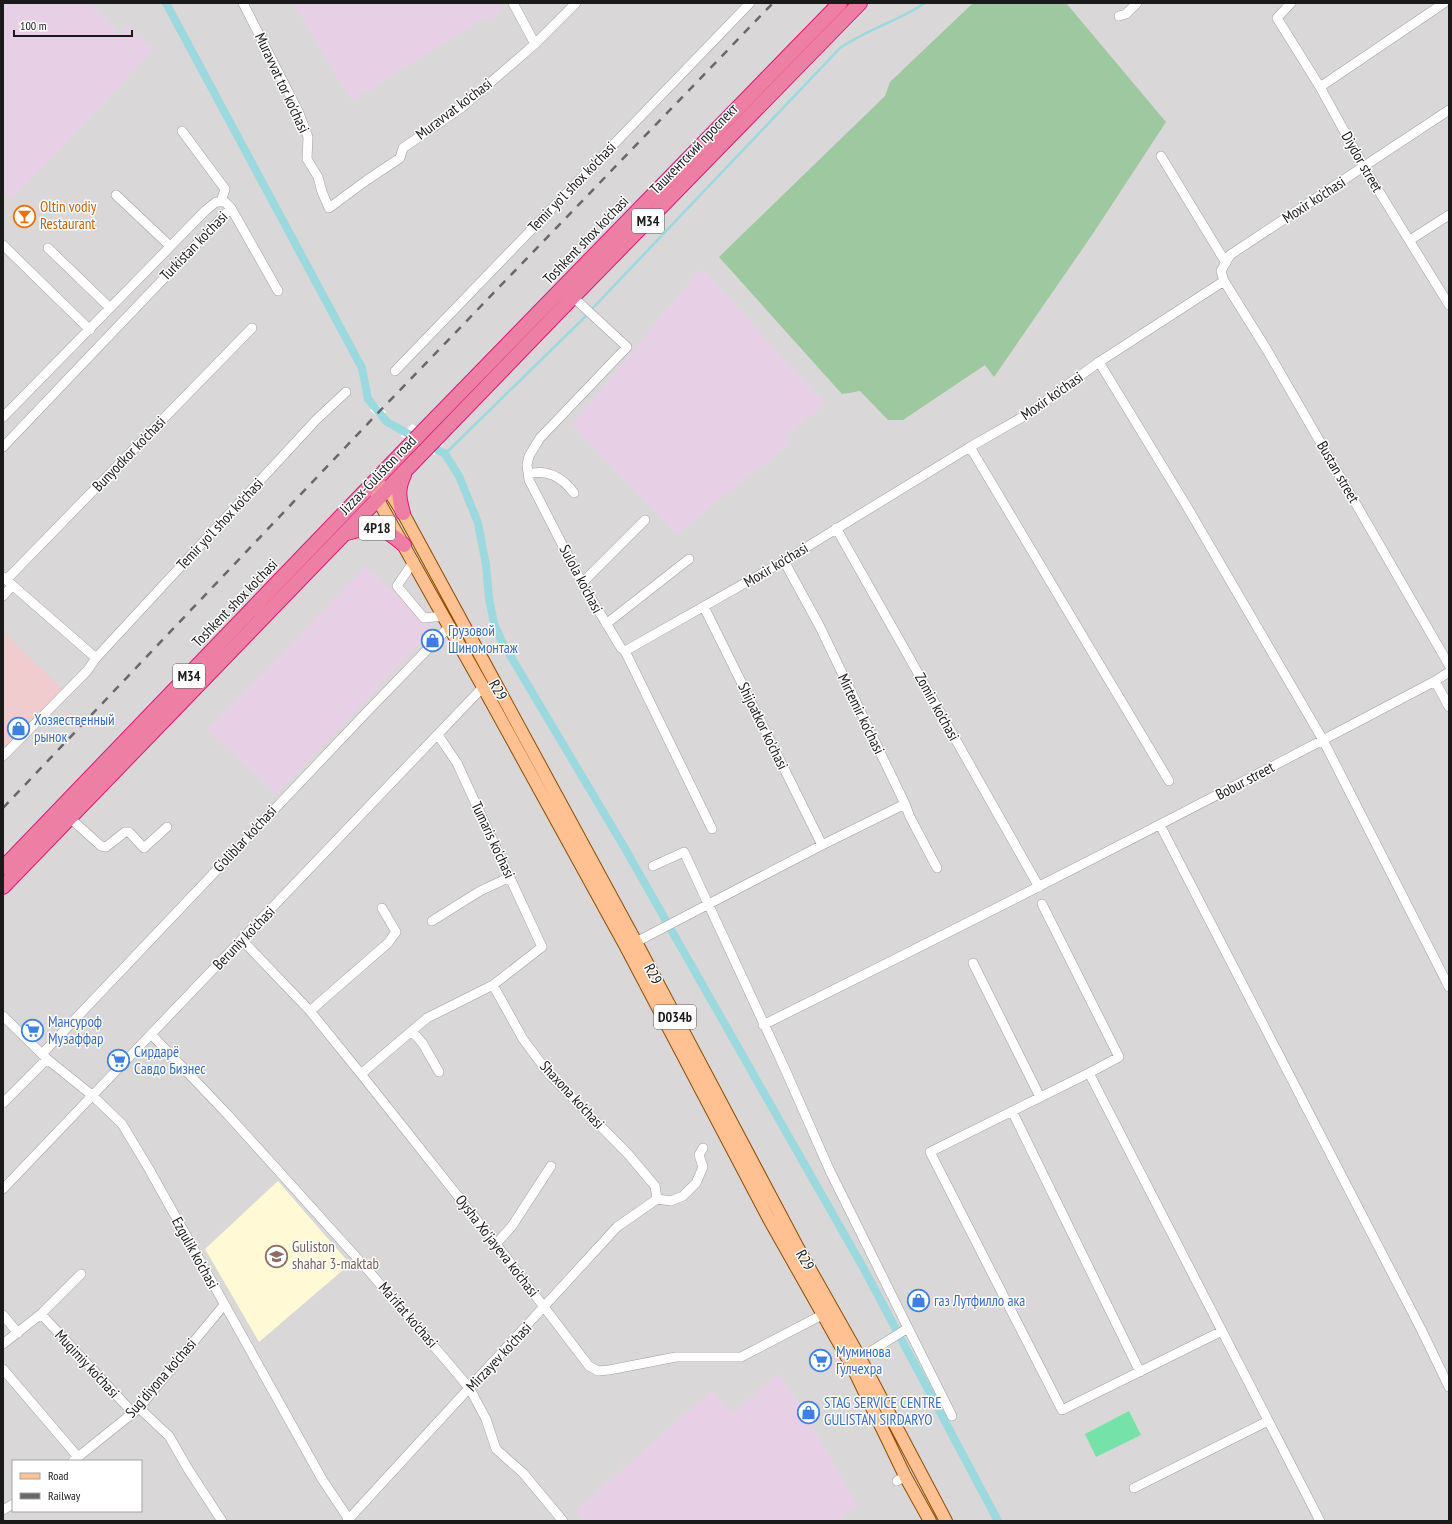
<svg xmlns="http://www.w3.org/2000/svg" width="1452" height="1524" font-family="'PT Sans Narrow',sans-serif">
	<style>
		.residential { fill: #d9d7d7; fill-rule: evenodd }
		.commercial { fill: #f0cccf }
		.industrial { fill: #e7d0e6 }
		.education { fill: #fff9d6 }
		.cemetery { fill: #9ec89f }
		.pitch { fill: #75e3a9 }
		.pier { fill: #fff }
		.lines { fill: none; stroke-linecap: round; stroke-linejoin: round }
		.stream { stroke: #9bd9df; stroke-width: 2.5 }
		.canal { stroke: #9bd9df; stroke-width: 8 }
		.minor-casing { stroke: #a1a1a1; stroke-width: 10 }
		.major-casing { stroke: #914c00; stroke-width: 14 }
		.highway-casing { stroke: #e01778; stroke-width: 16 }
		.minor { stroke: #fff; stroke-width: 9 }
		.major { stroke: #ffc092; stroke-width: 12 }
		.highway { stroke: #ec7fa3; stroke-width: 14 }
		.rail { stroke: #686868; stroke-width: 2.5; stroke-dasharray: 8 8; stroke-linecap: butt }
		.labels { text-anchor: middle; stroke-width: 3; stroke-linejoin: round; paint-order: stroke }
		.shield { fill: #fff; stroke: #5f5f5f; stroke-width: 1 }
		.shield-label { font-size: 14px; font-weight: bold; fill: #1a1a1a }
		.street-label { font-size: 15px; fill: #1a1a1a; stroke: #fff }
		.food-label { font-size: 15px; fill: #c56008; stroke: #fff; text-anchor: start }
		.shop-label { font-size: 15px; fill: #366cbe; stroke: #fff; text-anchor: start }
		.education-label { font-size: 15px; fill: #785e54; stroke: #fff; text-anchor: start }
	</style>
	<rect width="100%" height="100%" fill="#ede6df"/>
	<!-- residential -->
	<path class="residential" d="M3,3H1449V1521H3ZM13,1461H141V1511H13Z"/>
	<!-- commercial -->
	<path class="commercial" d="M3,632L69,695L3,764Z"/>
	<!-- industrial -->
	<path class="industrial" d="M3,3H91L120,35L128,26L153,49L51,159L11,199L3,191Z
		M293,3H497L502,11L488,20L485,17L352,101Z
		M701,268L825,404L784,437L789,444L677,534L572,425Z
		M366,566L434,629L276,794L207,730Z
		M778,1373L801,1406L858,1507L843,1516L845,1521H582L575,1511L712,1391L733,1414Z"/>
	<!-- education -->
	<path class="education" d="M278,1181L350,1264L259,1342L205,1249Z"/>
	<!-- cemetery -->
	<path class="cemetery" d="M973,3H1066L1166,122L1092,235L994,377L985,365L903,420H888L860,391L842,394L719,257L885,96L890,82Z"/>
	<!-- pitch -->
	<path class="pitch" d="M1129,1411L1141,1435L1096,1457L1085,1434Z"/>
	<!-- pier -->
	<path class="pier" d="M376,403L386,412L380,419L370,410Z
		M412,424L444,444L434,455L400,436Z"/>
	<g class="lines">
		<!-- stream -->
		<path class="stream" d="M591,310L840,48C868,29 898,21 925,3
			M445,454L588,314"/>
		<!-- canal -->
		<path class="canal" d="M166,3L362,368L368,399L387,422L445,454L459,476L478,523L486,565L489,598L494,623L501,640L623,845L864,1269L998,1521"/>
		<defs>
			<path id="minor" d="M243,3L299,113L308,137L307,159L318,177L322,192L329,208L367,180L400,158L403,148L461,108L535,44L576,3
				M513,3L535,44
				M1291,3L1277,18L1320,87L1364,167L1449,305
				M1119,16L1126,14L1137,3
				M1320,87L1444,3
				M182,131L225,189L221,202
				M1161,156L1226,263
				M116,195L170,246
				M1410,240L1449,215
				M3,245L90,330
				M48,248L110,308
				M1224,281L1267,350L1449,665
				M573,297L627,347L540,438L529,456L527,465L529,480L582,583L621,648L625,651L712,829
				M1099,362L1186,505L1323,740L1449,987
				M395,371L750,3
				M3,417L206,210L216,202H225L231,208L278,291
				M3,447L231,208
				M970,447L1169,781
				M528,474C548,469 562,477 574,493
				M836,528L1039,887
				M414,561L397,586L424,618L444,616
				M784,561L820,627L905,804L910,817L937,868
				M3,577L96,658
				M6,580L252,328
				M582,583L645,520
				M3,596L12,586
				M704,607L822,845
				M606,624L689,559
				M625,651L784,561L970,447L1026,415L1099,362L1224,281L1221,271L1230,255L1449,110
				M1435,681L1449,707
				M3,756L87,671L96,658L316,420L346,392
				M70,818L101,846L106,847L125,832H129L144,848L167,827
				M1160,825L1421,1329L1449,1387
				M653,866L684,852L784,1067L830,1171L908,1328L860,1358
				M1042,904L1119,1057L1089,1073L1320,1521
				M432,921L480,891L510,877
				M242,940L310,1011L361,1074L496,1244L589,1366L598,1371L609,1370L676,1357H741L822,1315
				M636,942L822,845L905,804
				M973,963L1040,1097
				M493,985L523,1039L549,1074L628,1154L655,1186L657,1199
				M310,1011L388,943L396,932L382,908
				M3,1016L47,1059L93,1096L122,1124L149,1169L322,1479L350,1521
				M763,1025C989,913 1212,799 1435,681L1449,672
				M412,1031L423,1044L439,1072
				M151,1034L228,1115L367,1269L450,1365L470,1389L486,1419L496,1449L523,1473L563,1521
				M42,1054L363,716L450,626
				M1089,1073L930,1152L1062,1410L1222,1331
				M361,1074L427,1018L493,985L542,947L457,763L438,735
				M3,1103L47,1059
				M1012,1111L1140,1372
				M3,1189L483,687
				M657,1199L671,1201L683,1196L696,1183L703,1167L699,1155L703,1148
				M496,1244L512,1226L551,1166
				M41,1314L133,1413
				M3,1315L18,1333
				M908,1328L952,1416
				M3,1344L41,1314L81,1274
				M3,1369L78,1457
				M139,1408L169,1436L188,1469L222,1521
				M73,1461L139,1408L224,1305
				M897,1481L905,1476
				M1134,1488L1268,1421
				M3,1510L13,1504
				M347,1521L617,1227L657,1199"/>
			<path id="major" d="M373,483L388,489L403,513L636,942L798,1248L860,1358L946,1521
				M376,492L378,500L483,687L625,945L769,1219L852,1366L905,1476L930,1521"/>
			<path id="highway" d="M403,513C399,499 397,489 404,475
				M347,533C375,524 382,526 404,545
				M3,868L423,431L840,3
				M3,887L573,297L860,3"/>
		</defs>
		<!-- minor casing -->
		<use href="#minor" class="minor-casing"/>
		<!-- major casing -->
		<use href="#major" class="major-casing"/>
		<!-- highway casing -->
		<use href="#highway" class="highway-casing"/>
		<!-- minor -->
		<use href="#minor" class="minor"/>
		<!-- major -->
		<use href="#major" class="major"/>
		<!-- highway -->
		<use href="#highway" class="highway"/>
		<!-- rail -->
		<path class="rail" d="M3,808L376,415L773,3"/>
	</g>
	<!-- icons -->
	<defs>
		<symbol id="bar-ring" viewBox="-11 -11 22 22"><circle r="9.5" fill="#fff" stroke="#e8710a" stroke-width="1.5"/><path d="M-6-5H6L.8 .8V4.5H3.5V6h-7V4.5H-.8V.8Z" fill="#e8710a"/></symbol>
		<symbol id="shop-ring" viewBox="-11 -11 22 22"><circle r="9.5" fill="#fff" stroke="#3f7fe0" stroke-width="1.5"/><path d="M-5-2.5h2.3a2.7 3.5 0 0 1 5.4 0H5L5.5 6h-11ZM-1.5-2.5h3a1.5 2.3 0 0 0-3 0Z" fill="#3f7fe0"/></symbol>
		<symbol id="supermarket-ring" viewBox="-11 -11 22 22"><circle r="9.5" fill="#fff" stroke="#3f7fe0" stroke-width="1.5"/><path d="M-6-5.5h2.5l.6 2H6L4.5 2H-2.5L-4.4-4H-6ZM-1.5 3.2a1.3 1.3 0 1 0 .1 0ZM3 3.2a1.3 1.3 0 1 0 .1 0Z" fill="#3f7fe0"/></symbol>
		<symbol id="school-ring" viewBox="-11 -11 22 22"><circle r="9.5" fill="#fff" stroke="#8d6e63" stroke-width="1.5"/><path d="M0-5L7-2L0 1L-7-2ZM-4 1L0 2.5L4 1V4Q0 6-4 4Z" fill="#8d6e63"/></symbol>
	</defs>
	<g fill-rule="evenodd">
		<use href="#bar-ring" x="12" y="204" width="25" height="25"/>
		<use href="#shop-ring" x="420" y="628" width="25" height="25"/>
		<use href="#shop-ring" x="6" y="716" width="25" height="25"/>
		<use href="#supermarket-ring" x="20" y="1018" width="25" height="25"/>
		<use href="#supermarket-ring" x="106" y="1048" width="25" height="25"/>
		<use href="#school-ring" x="264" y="1244" width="25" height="25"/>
		<use href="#shop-ring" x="906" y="1288" width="25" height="25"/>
		<use href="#supermarket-ring" x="808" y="1348" width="25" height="25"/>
		<use href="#shop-ring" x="796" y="1400" width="25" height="25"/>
	</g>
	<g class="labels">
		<!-- shield labels -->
		<g class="shield">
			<rect x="632" y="209" width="32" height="24" rx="3"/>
			<rect x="359" y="516" width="36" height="24" rx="3"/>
			<rect x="173" y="664" width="32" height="24" rx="3"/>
			<rect x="654" y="1005" width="42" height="24" rx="3"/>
		</g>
		<g class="shield-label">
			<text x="648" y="226">M34</text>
			<text x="377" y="533">4P18</text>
			<text x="189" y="681">M34</text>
			<text x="675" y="1022">D034b</text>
		</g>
		<!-- street labels -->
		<g class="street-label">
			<text transform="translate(282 83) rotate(65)" y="5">Muravvat tor ko'chasi</text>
			<text transform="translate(454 109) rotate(-37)" y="5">Muravvat ko'chasi</text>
			<text transform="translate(694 149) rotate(-46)" y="5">Ташкентский проспект</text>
			<text transform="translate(1362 162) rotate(60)" y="5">Diydor street</text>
			<text transform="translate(572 187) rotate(-46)" y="5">Temir yo'l shox ko'chasi</text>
			<text transform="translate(1314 200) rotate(-33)" y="5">Moxir ko'chasi</text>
			<text transform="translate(586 240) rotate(-46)" y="5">Toshkent shox ko'chasi</text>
			<text transform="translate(194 246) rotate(-46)" y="5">Turkistan ko'chasi</text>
			<text transform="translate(1052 396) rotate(-35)" y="5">Moxir ko'chasi</text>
			<text transform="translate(129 454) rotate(-46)" y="5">Bunyodkor ko'chasi</text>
			<text transform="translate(1338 472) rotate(60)" y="5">Bustаn street</text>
			<text transform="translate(378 475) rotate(-46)" y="5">Jizzax-Guliston road</text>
			<text transform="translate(220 524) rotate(-47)" y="5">Temir yo'l shox ko'chasi</text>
			<text transform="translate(776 565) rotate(-31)" y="5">Moxir ko'chasi</text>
			<text transform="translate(581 579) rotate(62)" y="5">Sulola ko'chasi</text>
			<text transform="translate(235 603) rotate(-46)" y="5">Toshkent shox ko'chasi</text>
			<text transform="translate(498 690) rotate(61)" y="5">R29</text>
			<text transform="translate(937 707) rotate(61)" y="5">Zomin ko'chasi</text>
			<text transform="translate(861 714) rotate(64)" y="5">Mirtemir ko'chasi</text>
			<text transform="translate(763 726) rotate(64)" y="5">Shijoatkor ko'chasi</text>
			<text transform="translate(1245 781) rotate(-28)" y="5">Bobur street</text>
			<text transform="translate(245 839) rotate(-47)" y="5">G'oliblar ko'chasi</text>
			<text transform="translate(493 840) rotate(65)" y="5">Tumaris ko'chasi</text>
			<text transform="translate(244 938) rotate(-46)" y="5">Beruniy ko'chasi</text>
			<text transform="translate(653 974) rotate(62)" y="5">R29</text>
			<text transform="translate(572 1095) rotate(47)" y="5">Shaxona ko'chasi</text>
			<text transform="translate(497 1246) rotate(52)" y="5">Oysha Xo'jayeva ko'chasi</text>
			<text transform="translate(195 1253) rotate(61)" y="5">Ezgulik ko'chasi</text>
			<text transform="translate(805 1260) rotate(61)" y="5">R29</text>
			<text transform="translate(408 1315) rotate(49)" y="5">Ma'rifat ko'chasi</text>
			<text transform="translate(499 1357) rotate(-47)" y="5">Mirzayev ko'chasi</text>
			<text transform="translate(87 1364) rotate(47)" y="5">Muqimiy ko'chasi</text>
			<text transform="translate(161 1378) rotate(-49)" y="5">Sug'diyona ko'chasi</text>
		</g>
		<!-- food labels -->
		<g class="food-label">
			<text x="40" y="212">Oltin vodiy<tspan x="40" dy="17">Restaurant</tspan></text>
		</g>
		<!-- shop labels -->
		<g class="shop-label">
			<text x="448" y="636">Грузовой<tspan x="448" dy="17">Шиномонтаж</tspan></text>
			<text x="34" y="725">Хозяественный<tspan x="34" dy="17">рынок</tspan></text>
			<text x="48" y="1027">Мансуроф<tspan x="48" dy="17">Музаффар</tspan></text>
			<text x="134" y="1057">Сирдарё<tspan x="134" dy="17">Савдо Бизнес</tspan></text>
			<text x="934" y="1306">газ Лутфилло ака</text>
			<text x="836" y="1357">Муминова<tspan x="836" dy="17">Гулчехра</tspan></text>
			<text x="824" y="1408">STAG SERVICE CENTRE<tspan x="824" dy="17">GULISTAN SIRDARYO</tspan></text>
		</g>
		<!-- education labels -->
		<g class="education-label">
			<text x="292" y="1252">Guliston<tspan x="292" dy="17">shahar 3-maktab</tspan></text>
		</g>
	</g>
	<!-- border -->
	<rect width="1452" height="1524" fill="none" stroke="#1a1a1a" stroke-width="8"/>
	<!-- legend -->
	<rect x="12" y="1460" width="130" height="52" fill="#ffffff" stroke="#a3a3a3"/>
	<rect x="20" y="1473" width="20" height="6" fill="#ffc092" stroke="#a3a3a3"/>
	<text x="48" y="1480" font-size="12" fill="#1a1a1a">Road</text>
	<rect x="20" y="1493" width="20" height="6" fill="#686868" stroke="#a3a3a3"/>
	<text x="48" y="1500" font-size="12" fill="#1a1a1a">Railway</text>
	<!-- scale -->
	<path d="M14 30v6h118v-6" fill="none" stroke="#1a1a1a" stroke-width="2"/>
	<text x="20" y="30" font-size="12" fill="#1a1a1a" stroke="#ffffff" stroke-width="3" paint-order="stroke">100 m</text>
</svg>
